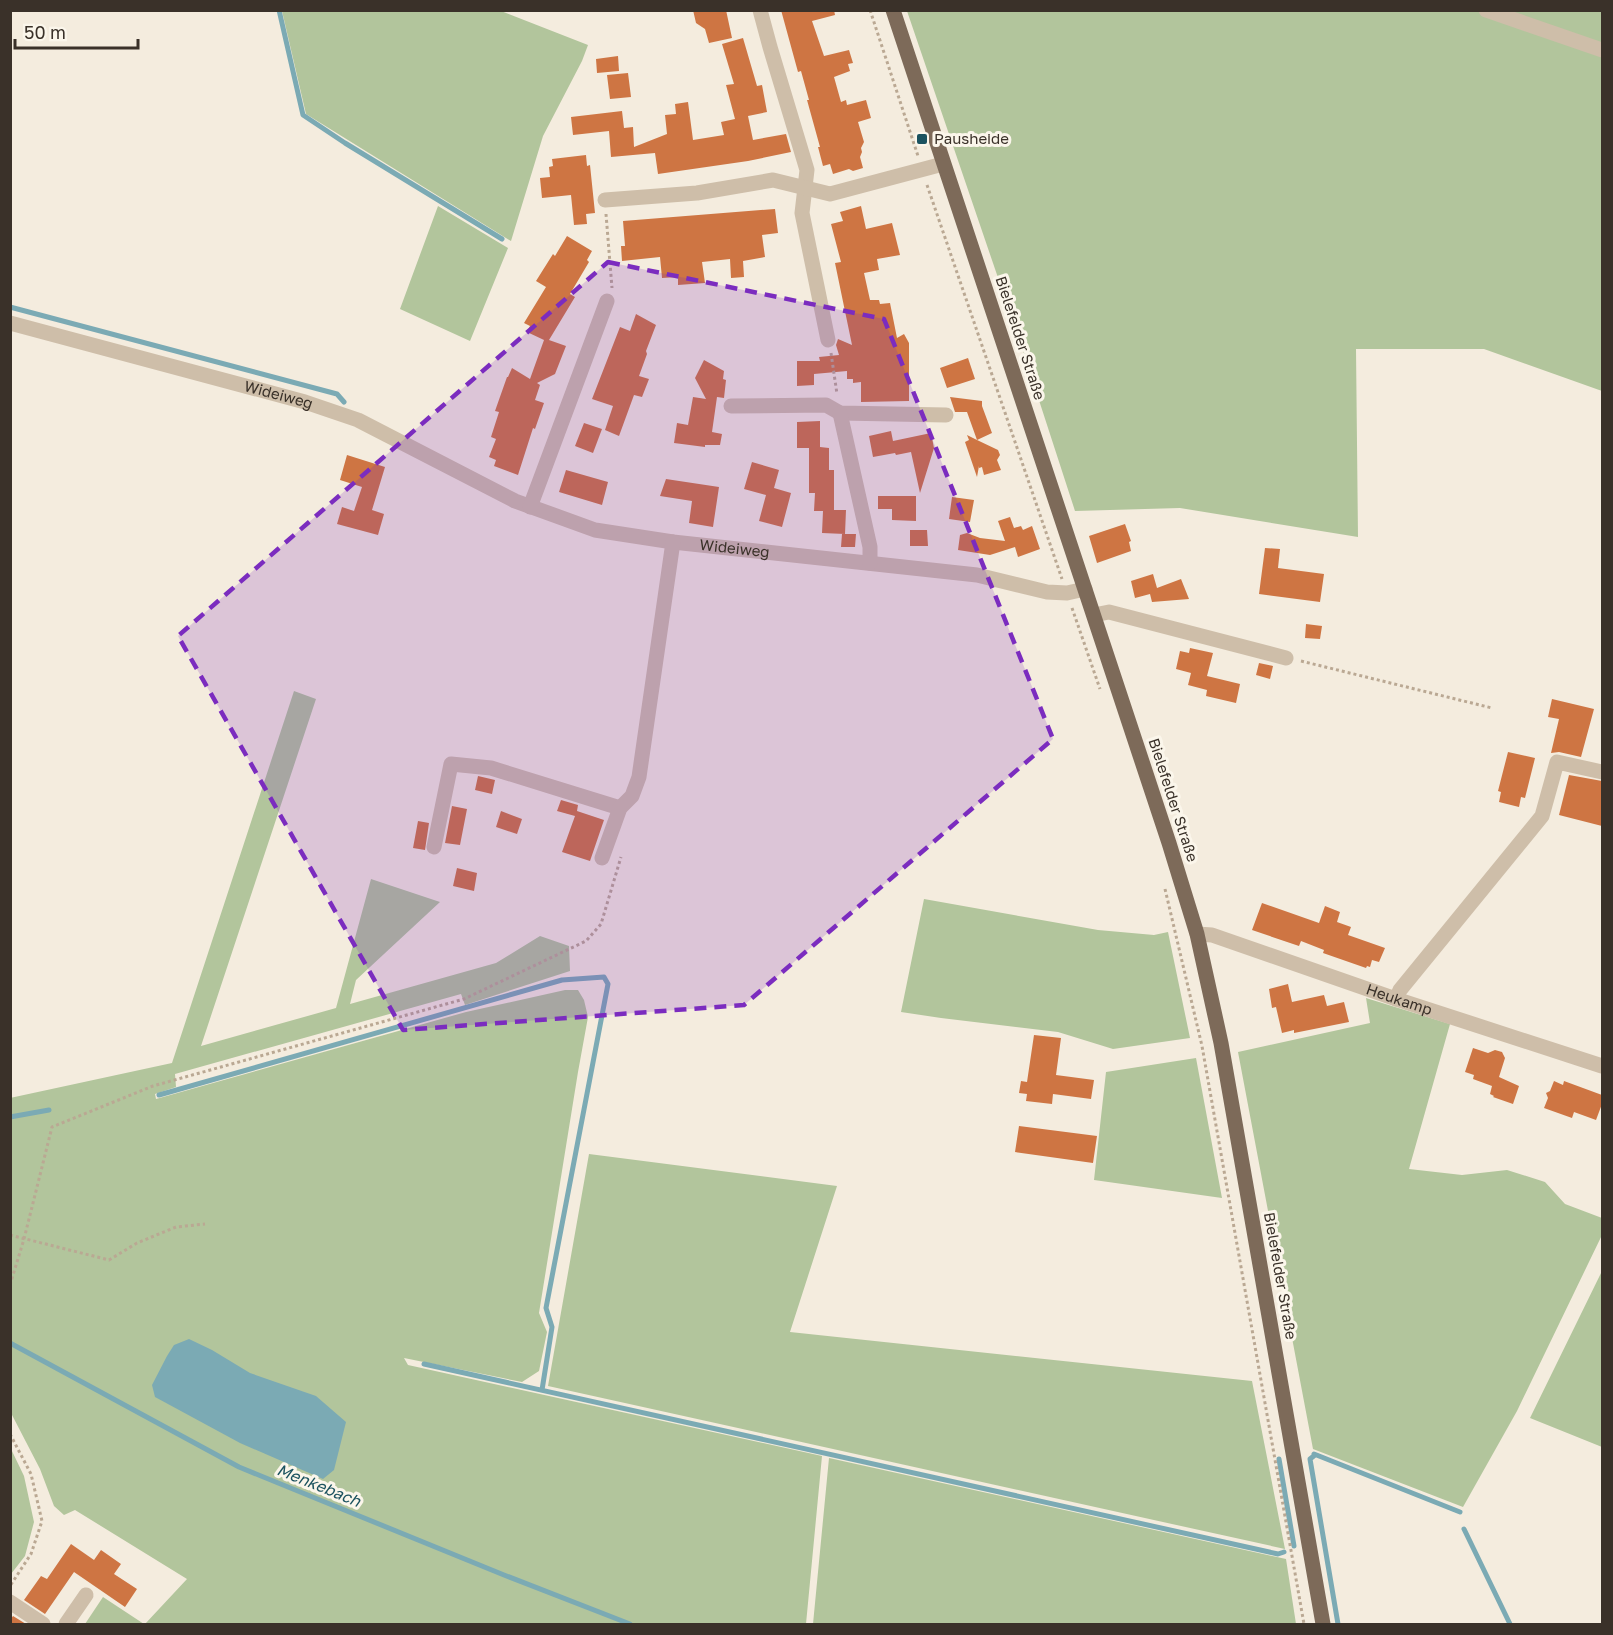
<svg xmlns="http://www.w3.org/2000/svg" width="1613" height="1635" font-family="'Golos Text',sans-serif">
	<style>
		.green { fill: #b2c59c }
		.water { fill: #7baab4 }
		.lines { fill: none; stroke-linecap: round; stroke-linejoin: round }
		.stream { stroke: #7baab4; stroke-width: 5 }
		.building { fill: #ce7543 }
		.path { stroke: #baa893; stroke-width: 3; stroke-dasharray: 3 3; stroke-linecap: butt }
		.minor { stroke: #cebea9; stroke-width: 15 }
		.major { stroke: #7d6a59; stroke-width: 15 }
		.marked { fill: #7b2cbf; fill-opacity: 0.2; stroke: #7b2cbf; stroke-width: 4.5; stroke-dasharray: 12 8; stroke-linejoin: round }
		.poi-dot { fill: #1b525f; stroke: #fbf6eb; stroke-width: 2 }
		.labels { text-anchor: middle; stroke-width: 6; stroke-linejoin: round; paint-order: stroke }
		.poi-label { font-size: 15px; fill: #3a3129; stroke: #fbf6eb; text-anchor: start }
		.street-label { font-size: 15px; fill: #3a3129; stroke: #fbf6eb }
		.water-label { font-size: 16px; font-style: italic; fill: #1b525f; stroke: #fbf6eb }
	</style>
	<rect width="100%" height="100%" fill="#f4ecde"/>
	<!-- green -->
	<path class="green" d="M282,11H501L588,45L582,61L543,136L511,241L306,114Z
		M907,11H1602V391L1484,349H1356L1358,537L1180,508L1075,511L1023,351Z
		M438,206L508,248L470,341L400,309Z
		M294,691L316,699L201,1046L336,1008L371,879L440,902L356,980L350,1004L496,963L540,936L569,946L570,971L465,1005L461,994L175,1074L176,1087L155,1094L156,1099L466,1012L565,990H578L584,1000L588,1017L578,1072L539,1313L547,1332L539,1371L522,1382L404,1358L408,1365L822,1456L806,1624H145L187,1579L75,1510L64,1515L54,1506L40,1469L11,1413L10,1098L172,1063Z
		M924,899L1098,930L1154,935L1168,932L1190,1038L1113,1049L1058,1032L941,1018L901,1012Z
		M1366,998L1450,1024L1409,1169L1462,1175L1507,1170L1545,1182L1565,1204L1602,1218V1235L1517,1411L1463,1507L1313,1449L1238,1052L1370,1023Z
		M1196,1058L1222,1198L1094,1180L1106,1072Z
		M589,1154L837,1186L790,1332L1252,1381L1285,1549L548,1386Z
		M1602,1271V1447L1530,1418Z
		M11,1449L24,1476L34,1522L25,1556L11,1574Z
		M829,1458L1286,1559L1296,1624H813Z
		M103,1597L144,1624H85Z"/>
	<!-- water -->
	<path class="water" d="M189,1339L212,1350L250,1373L316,1396L346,1422L334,1470L323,1479L240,1443L155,1397L152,1385L167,1356L174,1345Z"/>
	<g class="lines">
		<!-- stream -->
		<path class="stream" d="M279,10L303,115L345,143L502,239
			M10,307L337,394L344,402
			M159,1095L562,980L604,977L608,984L546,1308L552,1327L542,1390
			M10,1117L49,1110
			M10,1343L239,1467L504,1575L630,1624
			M424,1364L1278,1554L1284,1552
			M1314,1454L1460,1512
			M1315,1455L1310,1459L1338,1624
			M1279,1459L1294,1546
			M1464,1529L1510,1624"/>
	</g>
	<!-- building -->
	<path class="building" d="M693,10H726L732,38L709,43L705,29L696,23Z
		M781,10H834L835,15L812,21L824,56L849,50L853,63L848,64L850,71L834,77L841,102L846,100L847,105L866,100L871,118L858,122L864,142L861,148L862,152L860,157L863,168L853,171L849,169L833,174L830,164L823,166L818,147H820L807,100H809L801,71L798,72Z
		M743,38L757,86L762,85L767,112L748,116L753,140L786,134L791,152L748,161L658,174L655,153L611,157L609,131L573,135L571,117L622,111L624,128L633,127L634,147L667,134L665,115L676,114L675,104L688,102L693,140L724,135L721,122L735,119L726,85L734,84L722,44Z
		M618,56L619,71L597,73L596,59Z
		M628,73L631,97L610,99L607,75Z
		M586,155L587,166L590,165L595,213L586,214L587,224L574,225L571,195L542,198L540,178L550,177L549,167L553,166L552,159Z
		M861,206L866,229L892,223L900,255L877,259L879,270L864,273L870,300H879L880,304L890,303L897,338L904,334L909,343V401L861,402V382L853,383V379H847V371L814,374V385L797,386V361H820L819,357L839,355L836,345L838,339L852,345L835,263L841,262L831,224L843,221L840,212Z
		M775,209L778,233L762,235L765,257L743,261L744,277L731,278L730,259L702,262L705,283L678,285V277L662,278L660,257L622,261L621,246H625L623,221Z
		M567,236L592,251L587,260L589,262L570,294L575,297L549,340L566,346L555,374L537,383L540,385L535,400L544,403L535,429L533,428L518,475L494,466L496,460L489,457L496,439L491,437L499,412L495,411L507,377H508L512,368L530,379L544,340L527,332L530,326L524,323L546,287L536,281L553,254L555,256Z
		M636,314L656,325L646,351L647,354L639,376L649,379L642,397L634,395L619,436L605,430L613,406L592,399L620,327L630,331Z
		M968,358L975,379L947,388L940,368Z
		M704,360L724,371L723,379L726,380L724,398L717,397L712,432L722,434L720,445H705V447L674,443L677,423L688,425L693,397L706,399L695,378Z
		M950,397L982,401V406L992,433L977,440L998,450L1000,455L997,460L1001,470L984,475L982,467L979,468V466L977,477L965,442L969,440L967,435L977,440L967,412H955Z
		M820,421V447L829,448V470H834V510H846L845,534L822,533L823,511H814L815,493H809V448H797V422Z
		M584,423L602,429L593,453L575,446Z
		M891,431L893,441L931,433L934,448L920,493L911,452L896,455L895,453L873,457L869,436Z
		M347,455L385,467L372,510L384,514L378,535L337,524L342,507L354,511L362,487L340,480Z
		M752,462L779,470L774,488L791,493L782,527L759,521L766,495L744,489Z
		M566,470L608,482L602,505L559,492Z
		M666,479L719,487L713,527L689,523L692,501L660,496Z
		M878,496H916V521L892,520V509H878Z
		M952,497L974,500L970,522L949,519Z
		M1010,517L1014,528L1021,526L1023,530L1032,526L1040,549L1018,557L1015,547L990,555L958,550L960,535L967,533L980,538L1005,541L998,521Z
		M1125,524L1131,541L1129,542L1131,551L1097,563L1089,536Z
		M910,530H927L928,546H910Z
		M842,534H856L855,547H841Z
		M1265,548L1280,549L1278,568L1324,574L1320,602L1259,594Z
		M1153,574L1157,588L1181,579L1189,599L1152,602L1150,594L1135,598L1131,581Z
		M1306,624L1322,626L1320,639L1305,638Z
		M1190,648L1213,653L1207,676L1240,684L1236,703L1206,696L1207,690L1188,685L1191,673L1176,669L1180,651L1189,653Z
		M1259,663L1273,666L1270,679L1256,675Z
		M1552,699L1594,709L1581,757L1559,752L1551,753L1559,719L1548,717Z
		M1508,752L1535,758L1525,798L1521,797L1519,807L1499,802L1501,792L1498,791Z
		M1569,775L1602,781V826L1559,815Z
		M478,776L495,780L492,794L475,790Z
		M561,800L578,805L577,811L604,820L590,861L562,852L575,816L557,811Z
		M452,806L467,809L460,845L445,843Z
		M501,811L522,819L517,834L496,827Z
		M418,821L429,823L425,850L413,848Z
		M457,868L477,873L474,891L453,886Z
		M1262,903L1319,923L1325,906L1340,912L1337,922L1351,927L1348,935L1385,948L1379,962L1372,960L1370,967L1367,966L1366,968L1323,953L1324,950L1301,941L1299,946L1252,930Z
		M1288,984L1292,1002L1324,995L1327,1006L1344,1002L1349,1022L1294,1033V1030L1282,1033L1276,1007L1272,1008L1269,989Z
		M1034,1035L1061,1038L1056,1075L1094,1080L1091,1099L1053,1094L1052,1104L1026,1101L1027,1094L1019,1093L1021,1081L1027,1082Z
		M1473,1048L1488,1053L1495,1050L1502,1052L1505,1058L1499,1077L1519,1086L1513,1104L1493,1097L1494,1096L1490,1094L1492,1086L1473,1079L1474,1075L1465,1072Z
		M1554,1081L1563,1085L1564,1081L1602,1095V1104L1596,1120L1574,1112L1572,1118L1544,1108L1548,1098L1546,1093L1550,1091Z
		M1019,1126L1097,1136L1093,1163L1015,1152Z
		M71,1544L94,1560L101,1550L121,1564L114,1574L137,1589L125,1607L74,1572L45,1614L24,1600L41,1576L47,1579Z
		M13,1616L26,1624H10V1620Z"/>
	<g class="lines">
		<!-- path -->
		<path class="path" d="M870,10L918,156
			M927,185L1062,579
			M606,214L612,288
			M831,353L837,394
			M1072,608L1100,689
			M1301,661L1492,708
			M1165,889L1202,1046L1304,1624
			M10,1235L109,1260L137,1243L176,1227L205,1224
			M10,1285L24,1239L52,1127L153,1086L464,999L586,941L601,924L621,857
			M10,1434L31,1474L42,1521L31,1554L10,1586"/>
		<!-- minor -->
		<g class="minor">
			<path d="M760,10L770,47L807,170L802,213L828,340"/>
			<path d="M1486,10L1602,50"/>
			<path d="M605,200L697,193L773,180L830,194L943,164"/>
			<path id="s1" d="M10,323L305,402L358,420L515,501L595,530L673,542L977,575L1047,592L1067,593L1085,589"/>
			<path d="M731,406L826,405L840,413L946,415"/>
			<path d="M840,413L870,547V563"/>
			<path d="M530,507L607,301"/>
			<path d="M1094,615L1109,612L1286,658"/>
			<path d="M434,847L451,764L491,768L620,808"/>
			<path d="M602,858L620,808L632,796L639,777L673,542"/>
			<path id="s2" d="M1197,934L1212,935L1396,999L1602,1066"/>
			<path d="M1396,999L1400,990L1542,816L1557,762L1602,772"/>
			<path d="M10,1602L43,1624"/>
			<path d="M66,1624L86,1595"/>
		</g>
		<!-- major -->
		<path class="major" d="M893,10L1169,843L1197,934L1221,1043L1323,1624"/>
	</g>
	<!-- marked area -->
	<path class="marked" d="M608,262L884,319L1053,739L744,1005L403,1030L178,636Z"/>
	<!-- markers -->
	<rect class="poi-dot" x="916" y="133" width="12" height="12" rx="3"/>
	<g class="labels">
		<!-- poi labels -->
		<g class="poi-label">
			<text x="934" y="144">Pausheide</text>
		</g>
		<!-- street labels -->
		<g class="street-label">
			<text transform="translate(1020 338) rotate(72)" y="5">Bielefelder Straße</text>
			<text dy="5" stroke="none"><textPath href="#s1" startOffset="278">Wideiweg</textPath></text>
			<text dy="5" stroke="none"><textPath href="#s1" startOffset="764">Wideiweg</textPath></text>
			<text transform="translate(1173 800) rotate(72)" y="5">Bielefelder Straße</text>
			<text dy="5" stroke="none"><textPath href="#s2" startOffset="213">Heukamp</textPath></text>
			<text transform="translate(1280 1276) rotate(80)" y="5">Bielefelder Straße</text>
		</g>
		<!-- water labels -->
		<g class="water-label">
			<text transform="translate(319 1485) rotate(22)" y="6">Menkebach</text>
		</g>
	</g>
	<!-- border -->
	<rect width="1613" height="1635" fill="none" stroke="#3a3129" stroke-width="24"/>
	<!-- scale -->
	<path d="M15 39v9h123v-9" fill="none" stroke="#3a3129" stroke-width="3"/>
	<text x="24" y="39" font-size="18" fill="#3a3129" stroke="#fbf6eb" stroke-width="4.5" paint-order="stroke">50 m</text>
</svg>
